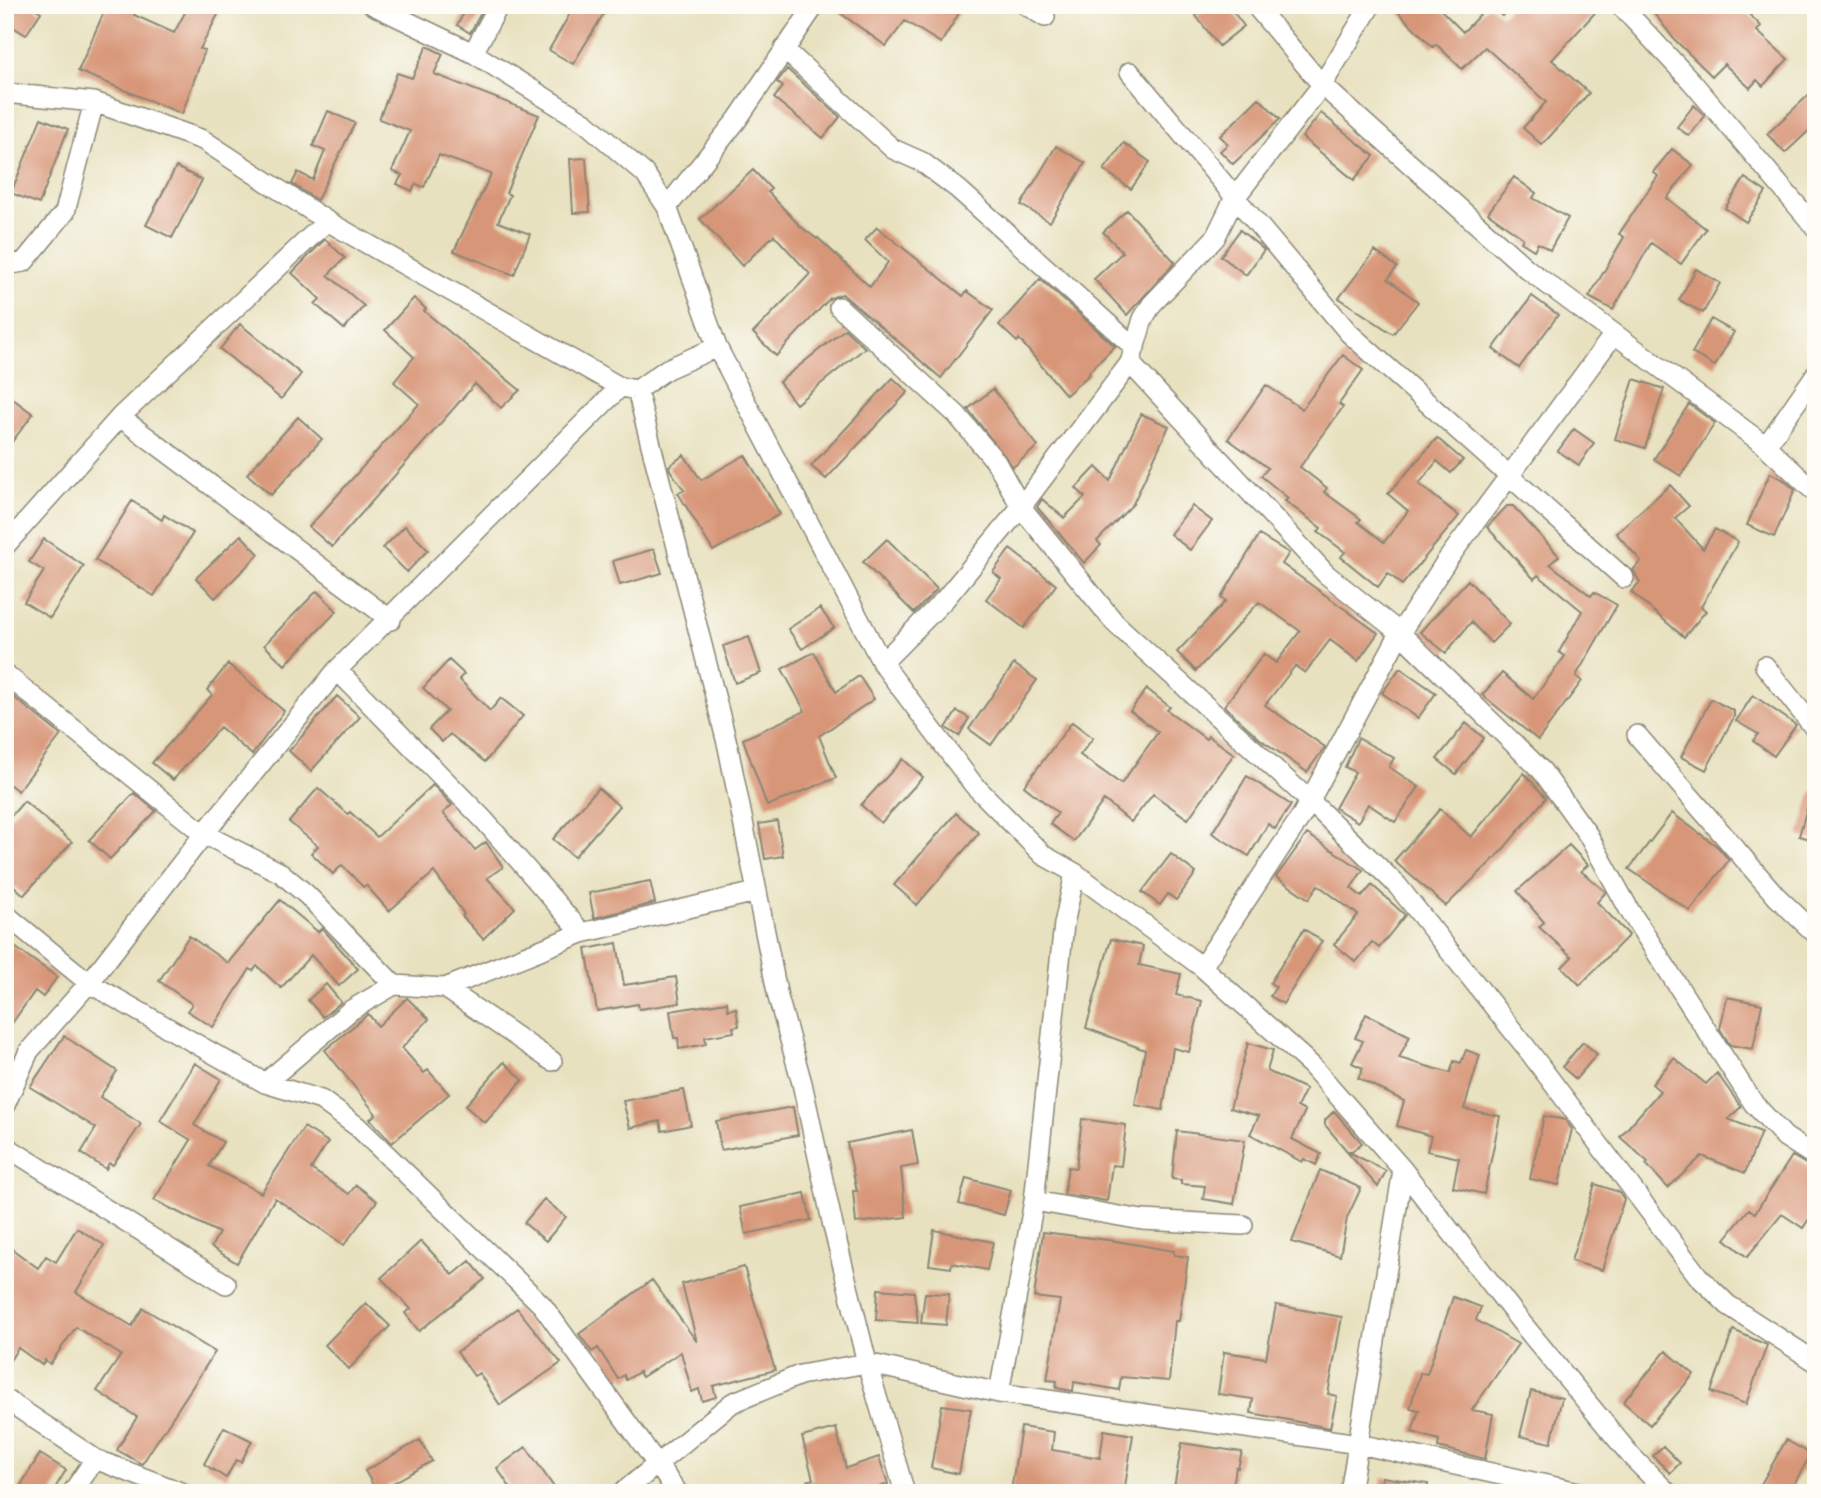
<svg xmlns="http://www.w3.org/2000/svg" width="1821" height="1498" font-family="Itim,sans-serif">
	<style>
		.building { fill: #d89678 }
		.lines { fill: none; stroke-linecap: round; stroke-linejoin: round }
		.street-casing { stroke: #8a8675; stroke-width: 22 }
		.street { stroke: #fff; stroke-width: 19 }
	</style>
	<rect width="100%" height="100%" fill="#fdfcf7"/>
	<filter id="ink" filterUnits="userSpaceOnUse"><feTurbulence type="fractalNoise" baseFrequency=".0143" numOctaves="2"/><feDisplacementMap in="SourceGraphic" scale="14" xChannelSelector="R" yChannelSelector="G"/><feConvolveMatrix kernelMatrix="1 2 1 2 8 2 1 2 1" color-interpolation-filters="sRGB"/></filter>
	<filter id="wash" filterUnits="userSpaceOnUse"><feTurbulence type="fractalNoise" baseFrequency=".00686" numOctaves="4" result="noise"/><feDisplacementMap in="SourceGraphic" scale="28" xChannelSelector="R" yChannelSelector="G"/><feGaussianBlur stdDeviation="1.57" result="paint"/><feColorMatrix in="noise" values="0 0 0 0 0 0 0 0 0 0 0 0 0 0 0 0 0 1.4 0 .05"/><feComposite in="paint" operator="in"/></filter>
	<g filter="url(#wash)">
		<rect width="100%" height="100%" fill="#e8e1bf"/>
		<g id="blocks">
			<!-- building -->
			<path class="building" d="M5,5H30L41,12L26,35L5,22Z
				M107,5H139L134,15L174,33L189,5H223L200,49L205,50L182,114L78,71Z
				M575,5H609L573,64L549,50Z
				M829,5H964L941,43L905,21L886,46Z
				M1209,5H1228L1244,26L1219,46L1196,16Z
				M1391,5H1436L1463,32L1489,5L1502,16L1512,5H1602L1552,60L1589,93L1542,145L1523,128L1546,102L1485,47L1462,69L1436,44L1433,47Z
				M1648,5H1740L1761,26L1757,31L1788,59L1763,86L1757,80L1750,88L1724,64L1712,76L1674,39Z
				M468,6L481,13L470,33L457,25Z
				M427,46L443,54L434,74L539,115L506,193L510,195L498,222L530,234L514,275L454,251L491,174L439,155L424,187L416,184L412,191L397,184L402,175L392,171L410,131L379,119L397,73L412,78Z
				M787,69L840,117L823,138L774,98L783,87L777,82Z
				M1816,88V124L1785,153L1767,134Z
				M1259,98L1280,119L1233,164L1220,151L1228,144L1220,136Z
				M1694,105L1705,116L1689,136L1677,127Z
				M328,111L355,123L317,200L292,184L298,172L313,180L325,151L313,146Z
				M1321,113L1374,156L1354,180L1302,137Z
				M41,118L68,129L39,204L11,193Z
				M1124,143L1150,162L1131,189L1104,170Z
				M1056,146L1085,163L1050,222L1021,205Z
				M1672,149L1693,165L1667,198L1706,229L1681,264L1651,243L1613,310L1589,297L1624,237L1619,234L1658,176L1653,172Z
				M586,158L590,212L573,213L570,159Z
				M176,167L202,180L172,238L146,225Z
				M753,170L771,189L768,192L800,226L817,239L818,238L870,287L888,262L865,240L877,227L963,296L967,291L993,310L941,378L842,294L830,298L776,356L753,333L810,274L774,235L742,266L700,219Z
				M1514,177L1536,193L1533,198L1568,218L1550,250L1538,243L1534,250L1521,242L1523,238L1488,213Z
				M1745,178L1766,192L1746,222L1725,208Z
				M1127,210L1175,262L1127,315L1094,279L1123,252L1103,232Z
				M1240,230L1264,250L1246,275L1221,256Z
				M325,239L345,258L328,275L364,306L344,329L315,304L320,299L292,273Z
				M1375,251L1397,267L1388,279L1418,302L1393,334L1339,298Z
				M1696,269L1720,283L1703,313L1679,300Z
				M1040,279L1115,346L1089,372L1090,374L1066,395L1019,339L1017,342L999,325Z
				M1532,296L1558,315L1519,368L1493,349Z
				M414,298L426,309L424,311L520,390L501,408L475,384L332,547L309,527L419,404L394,382L414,357L385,330Z
				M1711,319L1734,332L1715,366L1692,353Z
				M240,324L301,374L281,399L220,349Z
				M845,329L865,348L796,404L779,382Z
				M1343,355L1363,370L1339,404L1343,407L1300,467L1327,488L1324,492L1361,519L1358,522L1384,542L1408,511L1388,494L1437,438L1463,460L1451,473L1437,461L1419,484L1459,516L1402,585L1388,573L1378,587L1341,557L1345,552L1318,532L1321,528L1285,501L1288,498L1261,476L1268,468L1228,439L1266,385L1302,409Z
				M893,378L908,392L826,479L811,466Z
				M1634,379L1664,389L1645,448L1615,439Z
				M993,389L1038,446L1013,467L968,409Z
				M5,393L33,414L5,451Z
				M1689,404L1715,423L1681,476L1654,459Z
				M1141,414L1169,426L1133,504L1097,541L1101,545L1084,563L1037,507L1042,499L1064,518L1085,497L1076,488L1096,467L1110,481Z
				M298,417L322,439L271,495L247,474Z
				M1574,429L1594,443L1579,465L1558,451Z
				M684,455L701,480L745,455L780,514L713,551L678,493L684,490L670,470L669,466Z
				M1770,473L1784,480L1795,490L1774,537L1747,525Z
				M1670,485L1689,506L1675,518L1703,549L1715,529L1738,542L1701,607L1706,611L1684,637L1631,592L1640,582L1633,570L1641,561L1616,533Z
				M132,501L162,520L164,515L193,533L154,596L95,560Z
				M1192,506L1212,521L1190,550L1170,534Z
				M1507,506H1513L1559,556L1550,564L1591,596L1594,592L1617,605L1576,676L1582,681L1538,740L1482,695L1502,673L1533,699L1565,656L1559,652L1582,611L1538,575L1534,579L1487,527Z
				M405,526L428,550L407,572L383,548Z
				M241,535L259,554L215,598L196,578Z
				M1259,535L1289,553L1282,564L1378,633L1358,661L1330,640L1305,673L1295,666L1265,705L1325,747L1307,772L1260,739L1224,706L1264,654L1276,663L1300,631L1259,602L1196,671L1177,652L1226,601L1221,598Z
				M44,539L84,566L50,618L24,602L44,571L29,562Z
				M887,539L937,589L914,613L863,562Z
				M654,549L662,573L620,585L613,561Z
				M1010,549L1056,585L1024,628L986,599L1001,579L993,572Z
				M1468,580L1510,624L1491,643L1471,622L1446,653L1420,632Z
				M317,591L337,611L285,665L264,645Z
				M820,608L834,628L802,649L788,629Z
				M749,637L761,673L735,683L723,646Z
				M814,652L836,692L859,676L874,699L819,736L836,778L767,806L743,739L805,711L782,669Z
				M449,660L464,674L459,679L490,711L501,698L523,716L485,762L450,734L442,742L429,729L447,711L423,688Z
				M228,664L284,711L252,755L220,727L173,780L152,763L212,695L207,690Z
				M1014,664L1037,680L991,745L969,729Z
				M1400,668L1436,693L1418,718L1382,693Z
				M1147,689L1170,707L1167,710L1206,739L1208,736L1234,754L1188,819L1153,794L1131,822L1104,800L1074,841L1050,824L1058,813L1024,786L1072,722L1093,738L1080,755L1121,784L1158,732L1130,711Z
				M5,690L61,735L18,791L5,781Z
				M1753,695L1796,725L1774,756L1753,741L1758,734L1736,721Z
				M337,696L360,717L311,771L289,751Z
				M1711,699L1734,711V717L1706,770L1681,757Z
				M957,711L969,718L959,736L946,728Z
				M1466,723L1484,738L1456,774L1437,759Z
				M1358,738L1394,758L1389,767L1419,787L1395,822L1368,804L1358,822L1335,808L1355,772L1345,767Z
				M903,759L923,777L881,823L861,805Z
				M1524,773L1546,798L1500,853L1446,906L1394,861L1440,809L1471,837Z
				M1247,776L1291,805L1275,829L1268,824L1249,856L1212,833Z
				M433,785L452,805L443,813L475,850L486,842L503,867L487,878L515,908L483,939L462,916L464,914L434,872L389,911L366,885L363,887L342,865L333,874L311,853L318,846L289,822L318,788L348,814L350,812L377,837Z
				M598,788L619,806L574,857L553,839Z
				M1812,791L1816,792V841L1799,836Z
				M134,793L156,811L110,859L89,840Z
				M24,801L72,842L24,895L5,878V823Z
				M956,813L979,833L917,905L894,885Z
				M1672,813L1718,847L1729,860L1690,911L1629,869Z
				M777,821L783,856L765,859L759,824Z
				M1307,834L1363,870L1351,888L1362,897L1372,885L1405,915L1379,948L1372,942L1356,962L1334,944L1358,915L1318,885L1309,899L1276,877Z
				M1569,845L1588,865L1581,871L1606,892L1597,902L1629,935L1580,985L1562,967L1572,957L1539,927L1544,922L1517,891Z
				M1171,854L1196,873L1176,900L1168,894L1160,905L1142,892Z
				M650,881L655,903L594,918L589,893Z
				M280,900L318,932L322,928L358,969L339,986L311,955L281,988L257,966L253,971L250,969L213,1027L187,1011L192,1004L159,981L189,936L228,963Z
				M1304,929L1322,941L1283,1004L1270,996L1276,987L1270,983Z
				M1111,939L1143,946L1139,965L1181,974L1176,995L1202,1001L1189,1052L1173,1048L1163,1110L1135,1105L1145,1050L1086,1028Z
				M5,940L57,977L43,997L35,991L5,1033Z
				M617,943L624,985L676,977L680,1003L639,1009L638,1004L597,1011L586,949Z
				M326,984L341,1002L323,1017L308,1000Z
				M1727,997L1762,1004L1753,1049L1730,1045L1720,1029Z
				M407,998L429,1019L402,1048L424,1073L428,1070L449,1094L392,1143L370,1119L376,1114L325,1050L368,1014L378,1026Z
				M727,1002L728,1010L736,1008L739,1026L733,1027L734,1032L705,1037L706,1044L679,1049L678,1038H674L670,1011Z
				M1366,1014L1410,1036L1399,1058L1450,1073L1454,1061L1461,1063L1466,1050L1480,1055L1464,1109L1500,1116L1484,1194L1453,1187L1459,1158L1427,1151L1431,1136L1397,1126L1404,1101L1358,1078L1363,1068L1352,1063L1363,1041L1355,1038Z
				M64,1036L117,1071L100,1097L141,1124L113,1165L109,1163L106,1169L81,1153L96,1128L30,1087Z
				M1583,1042L1597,1054L1576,1079L1562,1067Z
				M1248,1043L1273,1050L1267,1071L1306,1089L1297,1107L1305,1111L1292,1139L1321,1154L1316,1165L1304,1159L1302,1162L1250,1134L1259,1116L1230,1108Z
				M1674,1058L1706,1084L1717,1073L1741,1107L1728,1119L1761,1132L1745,1173L1702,1156L1668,1188L1646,1164L1648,1162L1620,1137L1660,1091L1652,1084Z
				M504,1062L523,1080L485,1123L465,1106Z
				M195,1063L221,1079L194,1125L223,1142L209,1166L261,1193L304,1127L328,1142L311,1169L349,1194L356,1185L377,1201L344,1245L275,1198L237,1263L211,1247L219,1233L154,1200L191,1140L160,1121Z
				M684,1090L691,1125L662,1131L660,1121L630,1128L623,1101Z
				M793,1107L798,1135L721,1150L716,1121Z
				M1334,1111L1362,1143L1352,1151H1347L1325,1125V1120Z
				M1544,1116L1565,1120L1572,1129L1559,1185L1530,1179Z
				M1082,1119L1126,1125L1121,1166L1112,1165L1107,1201L1064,1194L1068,1167L1076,1168Z
				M912,1130L918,1165L901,1168L906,1217L856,1223L853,1191H857L847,1143Z
				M1177,1131L1245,1140L1234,1204L1203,1199L1205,1186L1181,1184V1180L1172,1179Z
				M1349,1152L1386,1171L1378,1187L1348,1153Z
				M1792,1156L1816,1170V1208L1803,1228L1782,1214L1747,1257L1725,1239L1749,1209L1755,1213Z
				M1320,1170L1361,1188L1347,1218L1340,1256L1292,1242Z
				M966,1178L1011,1190L1004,1215L959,1204Z
				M1595,1184L1619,1192L1624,1199L1602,1270L1571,1261Z
				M805,1193L811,1220L746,1234L740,1207Z
				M544,1199L566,1217L546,1241L524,1223Z
				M77,1228L104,1245L76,1292L132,1326L143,1308L215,1352L142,1464L117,1450L137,1417L97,1391L121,1355L76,1327L50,1364L45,1360L42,1365L18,1348L5,1368V1244L38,1268L46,1256L56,1262Z
				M934,1230L993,1242L987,1270L952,1263L951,1268L929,1265Z
				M1043,1232L1116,1241L1174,1251V1255L1188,1257L1179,1321H1175L1169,1381L1121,1377L1119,1390L1074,1382L1073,1391L1056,1388L1057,1381L1047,1380L1060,1300L1034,1297Z
				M421,1241L453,1275L470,1261L485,1279L419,1331L405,1313L411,1309L381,1278Z
				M744,1267L775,1370L713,1386L716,1397L702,1401L699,1389L692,1392L681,1352L642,1377L639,1372L626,1380L624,1375L618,1379L598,1348L592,1352L579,1334L652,1280L697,1342L682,1284Z
				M878,1289L914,1292L918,1323L876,1320Z
				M925,1293L949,1294L946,1325L921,1323Z
				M1453,1297L1481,1307L1476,1320L1518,1344L1472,1410L1493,1414L1485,1459L1438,1447L1439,1440L1412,1432L1419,1410L1410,1408L1420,1373L1427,1374Z
				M366,1303L390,1326L349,1369L325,1345Z
				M1276,1305L1342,1317L1328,1394L1337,1396L1330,1428L1251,1413L1253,1399L1218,1394L1224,1352L1266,1358Z
				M517,1308L561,1363L500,1405L479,1373L474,1376L457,1352Z
				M1733,1330L1767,1345L1746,1404L1711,1392Z
				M1666,1351L1694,1374L1650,1425L1623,1402Z
				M1531,1391L1562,1398L1551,1443L1520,1436Z
				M942,1405L971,1409L959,1474L931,1468Z
				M224,1427L252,1441L241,1462L236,1460L226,1478L204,1464Z
				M1021,1427L1054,1432L1052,1450L1100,1458L1104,1430L1133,1435L1124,1493L1011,1491Z
				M836,1428L846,1468L879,1457L888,1484L861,1493H810L807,1481L813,1479L802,1437Z
				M420,1440L432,1461L377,1492L365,1471Z
				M1786,1440L1811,1454L1789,1493H1756Z
				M1182,1443L1242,1452L1238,1468L1236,1467L1232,1493H1173Z
				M1663,1446L1680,1463L1670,1473L1653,1456Z
				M526,1447L558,1493H514L497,1468Z
				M40,1454L66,1470L52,1493H16Z
				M1382,1477L1428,1484L1427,1493H1380Z"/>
		</g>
	</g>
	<g filter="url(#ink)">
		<use href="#blocks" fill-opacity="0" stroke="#8a8675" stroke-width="2"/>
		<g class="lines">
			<defs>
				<path id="street" d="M373,5L473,53L586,123L645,174L667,207L717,347L882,663L973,784L1043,855L1075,873L1202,967L1312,1066L1403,1170L1521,1322L1632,1457L1668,1493
					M1026,5L1045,17
					M1255,5L1322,85L1527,269L1766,446L1816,493
					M1620,5L1692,82L1816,228
					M784,49L893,149L922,162L958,189L1135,348
					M473,53L499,5
					M1130,72L1349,333L1624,578
					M5,93L94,102L203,140L327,221L620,387
					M667,207L737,120L815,5
					M5,265L24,262L65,212L94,102
					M839,307L957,415L996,462L1021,507L1115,623L1310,801L1397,885L1525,1046L1698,1276L1728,1305L1816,1362
					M717,347L667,369L637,390L728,747L778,997L802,1083L833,1226L867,1363L905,1493
					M1130,363L1326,574L1400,633L1542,771L1588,835L1631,913L1754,1104L1785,1137L1816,1157
					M120,417L391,620
					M1766,446L1816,374
					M5,546L120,417L327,221
					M882,663L945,599L1021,507L1130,363L1143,319L1152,304L1215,238L1234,199L1322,85L1371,5
					M1765,666L1816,730
					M337,670L484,820L582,933
					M5,674L204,834L281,873L307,895L394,985
					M1637,735L1777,897L1816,934
					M5,914L89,983L265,1083L321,1100L358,1127L542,1305L678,1493
					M1202,967L1302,815L1400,633L1445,563L1614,334
					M445,988L552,1061
					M265,1083L351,1010L394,985L445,988L582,933L756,892
					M5,1105L29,1051L89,983L204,834L337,670L620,387L637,390
					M5,1146L226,1284
					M1034,1201L1142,1220L1243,1225
					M999,1393L1034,1201L1064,924L1075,873
					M5,1399L95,1459L183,1493
					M72,1493L95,1459
					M622,1493L732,1403L800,1375L867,1363L999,1393L1359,1444L1583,1493
					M1350,1493L1403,1170"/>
			</defs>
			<!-- street casing -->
			<use href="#street" class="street-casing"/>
			<!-- street -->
			<use href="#street" class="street"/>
		</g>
	</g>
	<!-- margin -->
	<rect width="1821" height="1498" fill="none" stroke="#fdfcf7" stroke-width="28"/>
</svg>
